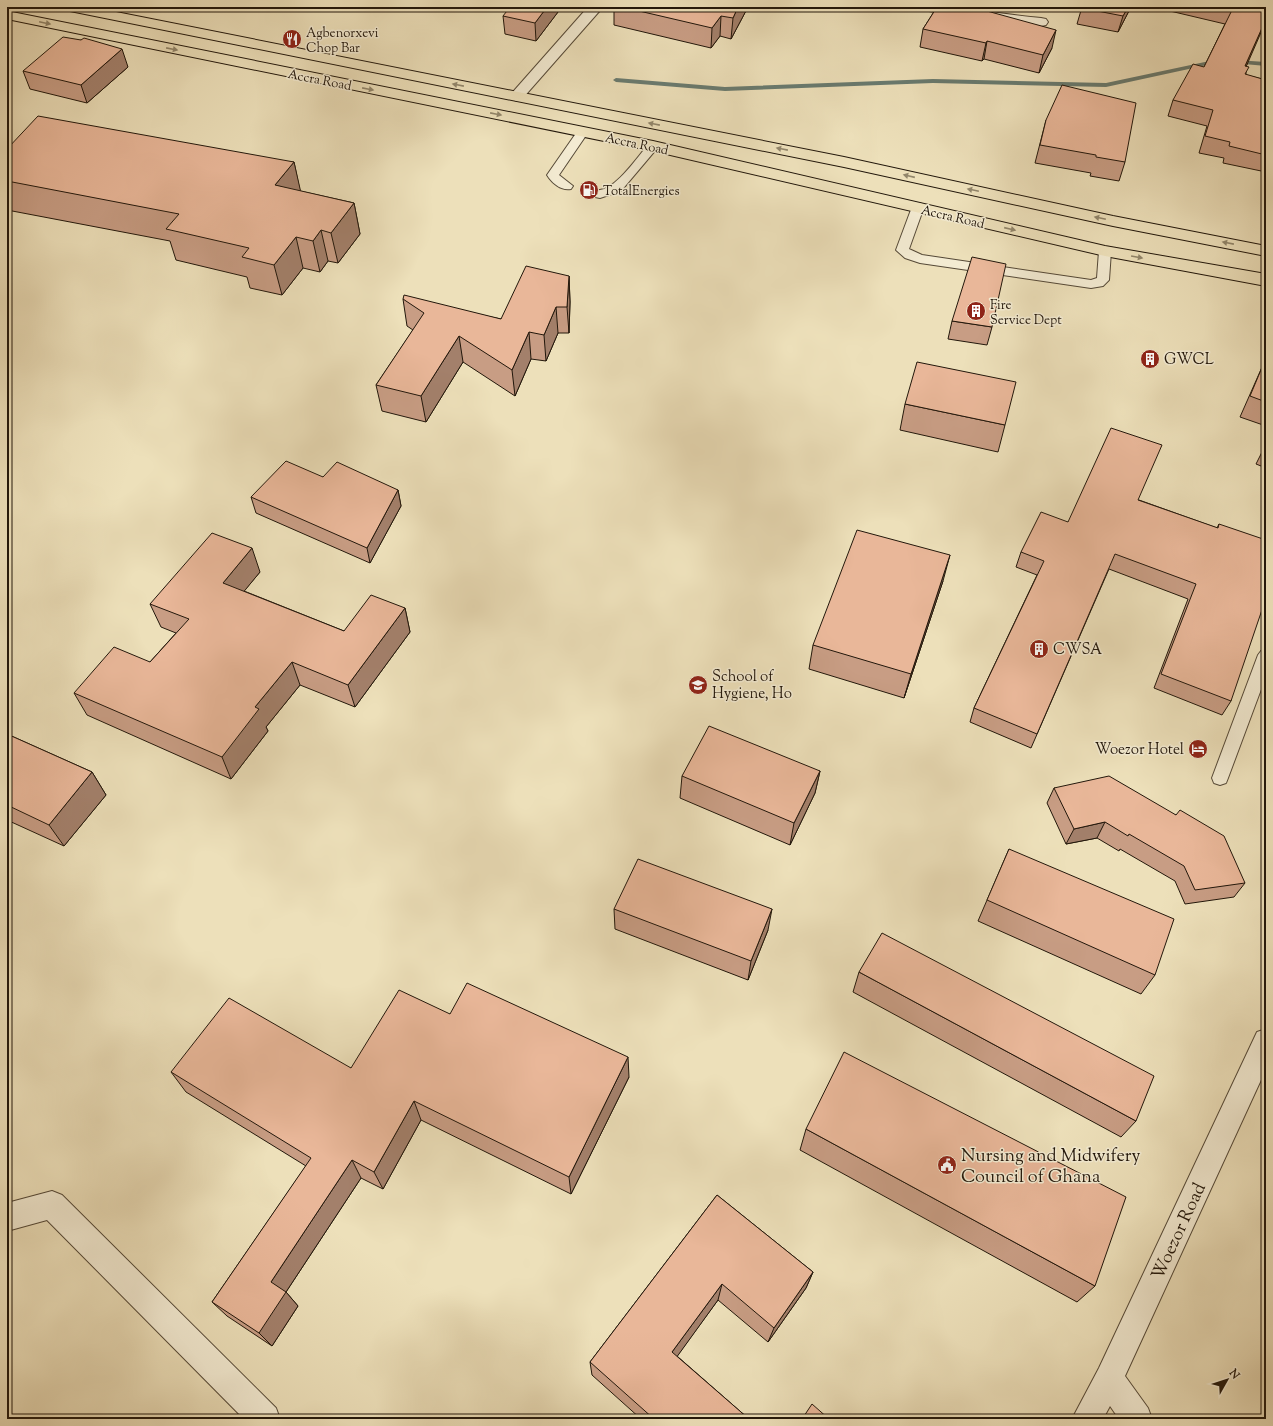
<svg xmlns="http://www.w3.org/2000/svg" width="1273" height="1426" font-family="'Sorts Mill Goudy',serif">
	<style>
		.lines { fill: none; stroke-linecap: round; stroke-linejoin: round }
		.stream { fill: #697b70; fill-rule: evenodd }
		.service-casing { stroke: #554937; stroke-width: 2 }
		.minor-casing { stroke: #554937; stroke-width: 2 }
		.primary-casing { stroke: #22170b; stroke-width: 2 }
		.service { fill: #f3ebd2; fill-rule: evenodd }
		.minor { fill: #f3ebd2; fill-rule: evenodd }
		.primary { fill: #ede0ba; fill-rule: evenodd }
		.wall { fill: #c89d84; stroke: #22170b }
		.shaded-wall { fill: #a3806b; stroke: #22170b }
		.building { fill: #e9b799; stroke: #22170b }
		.oneway { fill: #92866b }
		.labels { text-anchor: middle; stroke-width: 3; stroke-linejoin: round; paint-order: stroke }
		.far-poi-label { font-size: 13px; fill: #22170b; stroke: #f3ebd2; text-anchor: start }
		.far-street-label { font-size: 13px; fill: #22170b; stroke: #f3ebd2 }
		.poi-label { font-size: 15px; fill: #22170b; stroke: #f3ebd2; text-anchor: start }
		.near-poi-label { font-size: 18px; fill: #22170b; stroke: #f3ebd2; text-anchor: start }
		.near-street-label { font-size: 18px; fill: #22170b; stroke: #f3ebd2 }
	</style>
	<rect width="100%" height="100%" fill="#ede0ba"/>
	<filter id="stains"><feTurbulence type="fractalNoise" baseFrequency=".005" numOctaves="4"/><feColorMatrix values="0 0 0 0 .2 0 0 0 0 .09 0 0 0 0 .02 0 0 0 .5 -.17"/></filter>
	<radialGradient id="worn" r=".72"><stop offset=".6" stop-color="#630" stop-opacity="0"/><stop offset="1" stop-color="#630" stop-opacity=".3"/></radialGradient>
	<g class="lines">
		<!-- stream -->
		<path class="stream" d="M1219,59L1222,61L1221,62L1106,87L933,83L725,91L616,82L613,80L616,78L725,87L933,79L1106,83Z
			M1235,60L1266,62V66L1233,63L1232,62Z"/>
		<defs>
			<path id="service" d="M583,128L587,129L589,131L559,175L573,186L571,189C561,191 552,183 547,175L579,129Z
				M653,143L657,144L659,146L621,191L600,198L585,195L583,192L585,189C590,188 595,191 600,190C618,187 637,157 649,144Z
				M918,203L922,204L924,207L909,249L922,255L1091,280L1097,278L1099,251L1101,248H1109L1111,251L1109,280L1103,286L1091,288L920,263L905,258L896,250L912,207L914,204Z
				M1266,649V676L1228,778L1226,783L1220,785L1214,783L1212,778L1258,655L1261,651Z"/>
			<path id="minor" d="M588,7H603L522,99L517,101L512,99L509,96L512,93Z
				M922,7C961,7 1002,14 1041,18L1046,19L1048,22L1046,25L1041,26L977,20L929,11L924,10Z
				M1266,1029V1069L1125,1376L1148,1408L1152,1419H1119L1110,1406L1103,1419H1072L1099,1368L1257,1032Z
				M52,1191L62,1195L276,1408L280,1419H244L47,1220L7,1231V1203Z"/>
			<path id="primary" d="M63,7H91L844,157L1113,216L1266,246V256L1113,226L844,167L70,11L65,10Z
				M7,11L653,141L1105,246L1266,274V286L1105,256L653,151L7,19Z"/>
		</defs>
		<!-- service casing -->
		<use href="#service" class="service-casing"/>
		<!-- minor casing -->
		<use href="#minor" class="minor-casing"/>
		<!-- primary casing -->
		<use href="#primary" class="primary-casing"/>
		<!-- service -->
		<use href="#service" class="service"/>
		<!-- minor -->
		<use href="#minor" class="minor"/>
		<!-- primary -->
		<use href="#primary" class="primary"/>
	</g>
	<!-- wall -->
	<path class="wall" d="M614,7H748L731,39L720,36L711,48L614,25Z
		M937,7H978V8L1052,48L1039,73L984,59L982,61L920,47L923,29Z
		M1082,7H1131L1118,32L1077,24Z
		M1153,7H1266L1246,67V75L1266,80V172L1223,163L1224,158L1199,153L1207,126L1168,116L1173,100L1204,67L1225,24Z
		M558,12L536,41L505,34L503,16Z
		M81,40L128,67L87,103L30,89L23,71Z
		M1046,120L1125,162L1119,181L1090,176L1091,173L1035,163Z
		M7,149L294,162L300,191L354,203L360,234L338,263L328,261L320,272L303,268L282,295L250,288L247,277L176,260L170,241L7,210Z
		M569,276L570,302L569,333H558L546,361L531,359L515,396L463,362L426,422L382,411L376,385L413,330L407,326L403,299L501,319Z
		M952,321L992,327L987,345L948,339Z
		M1266,358V426L1240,417Z
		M905,404L1005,425L998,452L900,430Z
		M1266,444V468L1256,464Z
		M323,477L398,490L401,506L370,563L256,513L251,497Z
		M1139,500L1217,528L1219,524L1231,701L1222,715L1154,688L1188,599L1109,569L1031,748L970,722L974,708L1037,575L1016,567L1021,552L1068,522Z
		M260,572L244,591L344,631L405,608L410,632L355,707L300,685L266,727L268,731L231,779L87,715L74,693L150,662L176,633L161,627L150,604Z
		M943,581L904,698L809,669L813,645Z
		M7,734L92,772L106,795L64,846L7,820Z
		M820,771L815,793L790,845L680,798L682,776Z
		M1054,788L1176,815L1245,883L1234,897L1185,904L1175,881L1120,849L1119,851L1097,838L1066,844L1047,803Z
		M1009,849L1155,975L1141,994L978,921Z
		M614,909L768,930L748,980L615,929Z
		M859,972L1136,1121L1121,1137L853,992Z
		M450,1014L629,1077L571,1194L421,1120L383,1189L361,1178L286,1292L298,1306L272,1346L227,1316L212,1302L306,1166L186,1092L171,1072L351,1068Z
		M806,1129L1095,1286L1077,1302L800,1150Z
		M717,1195L813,1272L806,1288L768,1342L718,1300L677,1356L749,1419H641L592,1375L590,1362Z"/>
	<!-- shaded-wall -->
	<path class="shaded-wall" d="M547,7H558V12L536,41L535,23Z
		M738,7H748L731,39L733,18Z
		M1128,7H1131L1118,32L1123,16Z
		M721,16L720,36L711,48L712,28Z
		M1266,19V21L1239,83L1245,66Z
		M1056,30L1052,48L1039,73L1043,55Z
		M987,41L984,59L982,61L986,43Z
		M122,49L128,67L87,103L81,85Z
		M294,162L301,193L275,185Z
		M354,203L360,234L338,263L331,233Z
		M321,230L328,261L320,272L313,241Z
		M296,237L303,268L282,295L274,265Z
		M569,276L570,302L569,333L567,307Z
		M556,307L558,333L546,361L544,335Z
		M529,332L531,359L515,396L512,370Z
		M459,336L463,362L426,422L421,396Z
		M398,490L401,506L370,563L367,548Z
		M252,548L260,572L232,606L223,583Z
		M950,555L943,581L904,698L911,674Z
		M405,608L410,632L355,707L348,685Z
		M292,662L300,685L266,727L268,731L231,779L222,757L255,707Z
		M820,771L815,793L790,845L794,823Z
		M92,772L106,795L64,846L49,825Z
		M1105,822L1097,838L1066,844L1074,829Z
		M772,909L768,930L748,980L751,961Z
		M628,1057L629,1077L571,1194L569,1177Z
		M414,1101L421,1120L383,1189L374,1172Z
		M352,1160L361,1178L286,1292L298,1306L272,1346L259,1333L271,1282Z
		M813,1272L806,1288L768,1342L774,1328Z
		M722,1284L718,1300L671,1365L672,1352Z"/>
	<!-- building -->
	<path class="building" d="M510,7H547L535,23L503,16Z
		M622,7H738L733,18L721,16L712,28Z
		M937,7H977L976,8L1056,30L1043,55L987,41L986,43L923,29Z
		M1082,7H1128L1123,16L1082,8Z
		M1227,7H1266V19L1245,66L1249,67L1245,74L1266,80V155L1229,146L1230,142L1205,136L1213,110L1173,100L1193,64L1204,67L1233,8Z
		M63,37L81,40L84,38L122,49L81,85L23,71Z
		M1062,85L1136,103L1125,162L1096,157V155L1040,145L1046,120Z
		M38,116L294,162L275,185L354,203L331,233L321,230L313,241L296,237L274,265L242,257L249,248L166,229L179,214L7,181V149Z
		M972,257L1006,264L992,327L952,321Z
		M526,266L569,276L567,307H556L544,335L529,332L512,370L459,336L421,396L376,385L424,313L403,299L404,295L501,319Z
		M1266,358V402L1250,396Z
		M917,362L1016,382L1005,425L905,404Z
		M1111,428L1162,445L1138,500L1218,528L1219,524L1266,540V598L1231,701L1161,674L1196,584L1115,554L1037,734L974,708L1044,561L1021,552L1041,512L1068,522Z
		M286,461L323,477L337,462L398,490L367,548L251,497Z
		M857,530L950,555L911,674L813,645Z
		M212,533L252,548L223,583L344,631L371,595L405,608L348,685L292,662L255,707L259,709L222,757L74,693L114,647L150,662L189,619L150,604Z
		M709,726L820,771L794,823L682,776Z
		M7,734L92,772L49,825L7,805Z
		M1109,776L1176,815L1180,810L1224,836L1245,883L1195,890L1184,866L1129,834L1128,836L1105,822L1074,829L1054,788Z
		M1009,849L1174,919L1155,975L987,900Z
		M638,859L772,909L751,961L614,909Z
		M882,933L1154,1076L1136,1121L859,972Z
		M467,983L628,1057L569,1177L414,1101L374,1172L352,1160L271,1282L286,1292L259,1333L212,1302L311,1158L171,1072L229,998L351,1068L399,990L450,1014Z
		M844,1052L1126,1197L1095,1286L806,1129Z
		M717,1195L813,1272L774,1328L722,1284L672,1352L749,1419H654L590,1362Z
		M812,1404L829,1419H802Z"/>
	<!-- one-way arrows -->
	<defs><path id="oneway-solid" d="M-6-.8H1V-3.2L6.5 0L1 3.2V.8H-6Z"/></defs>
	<g class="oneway">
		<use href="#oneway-solid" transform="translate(45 23) rotate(12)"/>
		<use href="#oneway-solid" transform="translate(172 49) rotate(11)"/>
		<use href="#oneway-solid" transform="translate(458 85) rotate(-169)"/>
		<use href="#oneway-solid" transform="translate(368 89) rotate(11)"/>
		<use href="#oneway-solid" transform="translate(496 114) rotate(11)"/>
		<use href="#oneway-solid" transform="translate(654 124) rotate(-169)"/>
		<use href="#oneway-solid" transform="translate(782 149) rotate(-169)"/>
		<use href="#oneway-solid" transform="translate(909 176) rotate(-167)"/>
		<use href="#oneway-solid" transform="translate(973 190) rotate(-168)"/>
		<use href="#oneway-solid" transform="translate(1100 218) rotate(-168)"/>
		<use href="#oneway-solid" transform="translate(1010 229) rotate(13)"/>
		<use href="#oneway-solid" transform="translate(1228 243) rotate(-169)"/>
		<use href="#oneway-solid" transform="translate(1137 257) rotate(10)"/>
	</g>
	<!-- icons -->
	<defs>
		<symbol id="restaurant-disc" viewBox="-11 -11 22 22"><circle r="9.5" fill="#8f2418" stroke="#f3ebd2"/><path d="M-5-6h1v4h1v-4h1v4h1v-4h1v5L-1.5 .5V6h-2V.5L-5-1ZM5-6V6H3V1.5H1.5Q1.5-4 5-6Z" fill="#fff"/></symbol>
		<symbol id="fuel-disc" viewBox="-11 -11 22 22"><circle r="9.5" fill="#8f2418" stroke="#f3ebd2"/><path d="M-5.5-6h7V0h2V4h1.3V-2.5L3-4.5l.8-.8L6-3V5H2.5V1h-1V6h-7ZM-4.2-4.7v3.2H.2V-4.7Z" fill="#fff"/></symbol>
		<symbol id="building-disc" viewBox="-11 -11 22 22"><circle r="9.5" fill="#8f2418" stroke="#f3ebd2"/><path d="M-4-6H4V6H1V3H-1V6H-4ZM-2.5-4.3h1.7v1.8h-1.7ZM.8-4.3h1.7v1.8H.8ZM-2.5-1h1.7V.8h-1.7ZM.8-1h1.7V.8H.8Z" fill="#fff"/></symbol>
		<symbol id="school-disc" viewBox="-11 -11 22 22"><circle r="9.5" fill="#8f2418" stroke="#f3ebd2"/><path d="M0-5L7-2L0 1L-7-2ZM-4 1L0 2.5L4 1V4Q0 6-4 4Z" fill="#fff"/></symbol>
		<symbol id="hotel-disc" viewBox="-11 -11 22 22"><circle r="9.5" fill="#8f2418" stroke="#f3ebd2"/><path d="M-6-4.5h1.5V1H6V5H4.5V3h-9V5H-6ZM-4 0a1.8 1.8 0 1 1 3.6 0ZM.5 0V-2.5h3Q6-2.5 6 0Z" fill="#fff"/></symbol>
		<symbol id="civic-disc" viewBox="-11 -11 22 22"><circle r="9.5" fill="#8f2418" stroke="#f3ebd2"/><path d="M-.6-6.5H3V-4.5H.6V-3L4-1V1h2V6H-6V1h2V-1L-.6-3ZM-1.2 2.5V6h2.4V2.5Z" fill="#fff"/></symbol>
	</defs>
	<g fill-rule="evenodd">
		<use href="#restaurant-disc" x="281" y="28" width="22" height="22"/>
		<use href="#fuel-disc" x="578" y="179" width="22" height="22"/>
		<use href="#building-disc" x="965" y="300" width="22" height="22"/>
		<use href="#building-disc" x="1139" y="348" width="22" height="22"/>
		<use href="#building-disc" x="1028" y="638" width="22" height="22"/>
		<use href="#school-disc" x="687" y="674" width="22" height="22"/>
		<use href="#hotel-disc" x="1187" y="738" width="22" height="22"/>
		<use href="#civic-disc" x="936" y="1154" width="22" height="22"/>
	</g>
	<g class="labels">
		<!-- far-poi labels -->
		<g class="far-poi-label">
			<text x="306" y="37">Agbenorxevi<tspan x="306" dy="15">Chop Bar</tspan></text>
			<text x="603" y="195">TotalEnergies</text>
			<text x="990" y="309">Fire<tspan x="990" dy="15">Service Dept</tspan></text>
		</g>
		<!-- far-street labels -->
		<g class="far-street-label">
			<text transform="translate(320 79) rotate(11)" y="5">Accra Road</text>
			<text transform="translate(637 143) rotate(12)" y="5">Accra Road</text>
			<text transform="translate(953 216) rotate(13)" y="5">Accra Road</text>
		</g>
		<!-- poi labels -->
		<g class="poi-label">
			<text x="1164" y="364">GWCL</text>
			<text x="1053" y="654">CWSA</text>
			<text x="712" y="681">School of<tspan x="712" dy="17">Hygiene, Ho</tspan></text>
			<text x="1184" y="754" text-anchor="end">Woezor Hotel</text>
		</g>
		<!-- near-poi labels -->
		<g class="near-poi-label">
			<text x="961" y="1161">Nursing and Midwifery<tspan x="961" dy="21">Council of Ghana</tspan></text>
		</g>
		<!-- near-street labels -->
		<g class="near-street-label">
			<text transform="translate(1178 1231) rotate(-65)" y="6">Woezor Road</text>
		</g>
	</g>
	<!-- margin -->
	<rect width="1273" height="1426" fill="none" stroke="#ede0ba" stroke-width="24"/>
	<rect x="8" y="8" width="1257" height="1410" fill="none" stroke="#22170b" stroke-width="2"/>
	<rect x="12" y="12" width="1249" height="1402" fill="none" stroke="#22170b"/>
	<!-- north arrow -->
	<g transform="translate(1227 1380) rotate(51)" stroke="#f3ebd2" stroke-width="3" paint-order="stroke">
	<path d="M0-3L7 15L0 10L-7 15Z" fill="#22170b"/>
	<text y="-6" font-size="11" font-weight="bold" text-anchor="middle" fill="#22170b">N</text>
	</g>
	<rect width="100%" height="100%" filter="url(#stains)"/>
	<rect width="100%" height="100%" fill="url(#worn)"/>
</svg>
